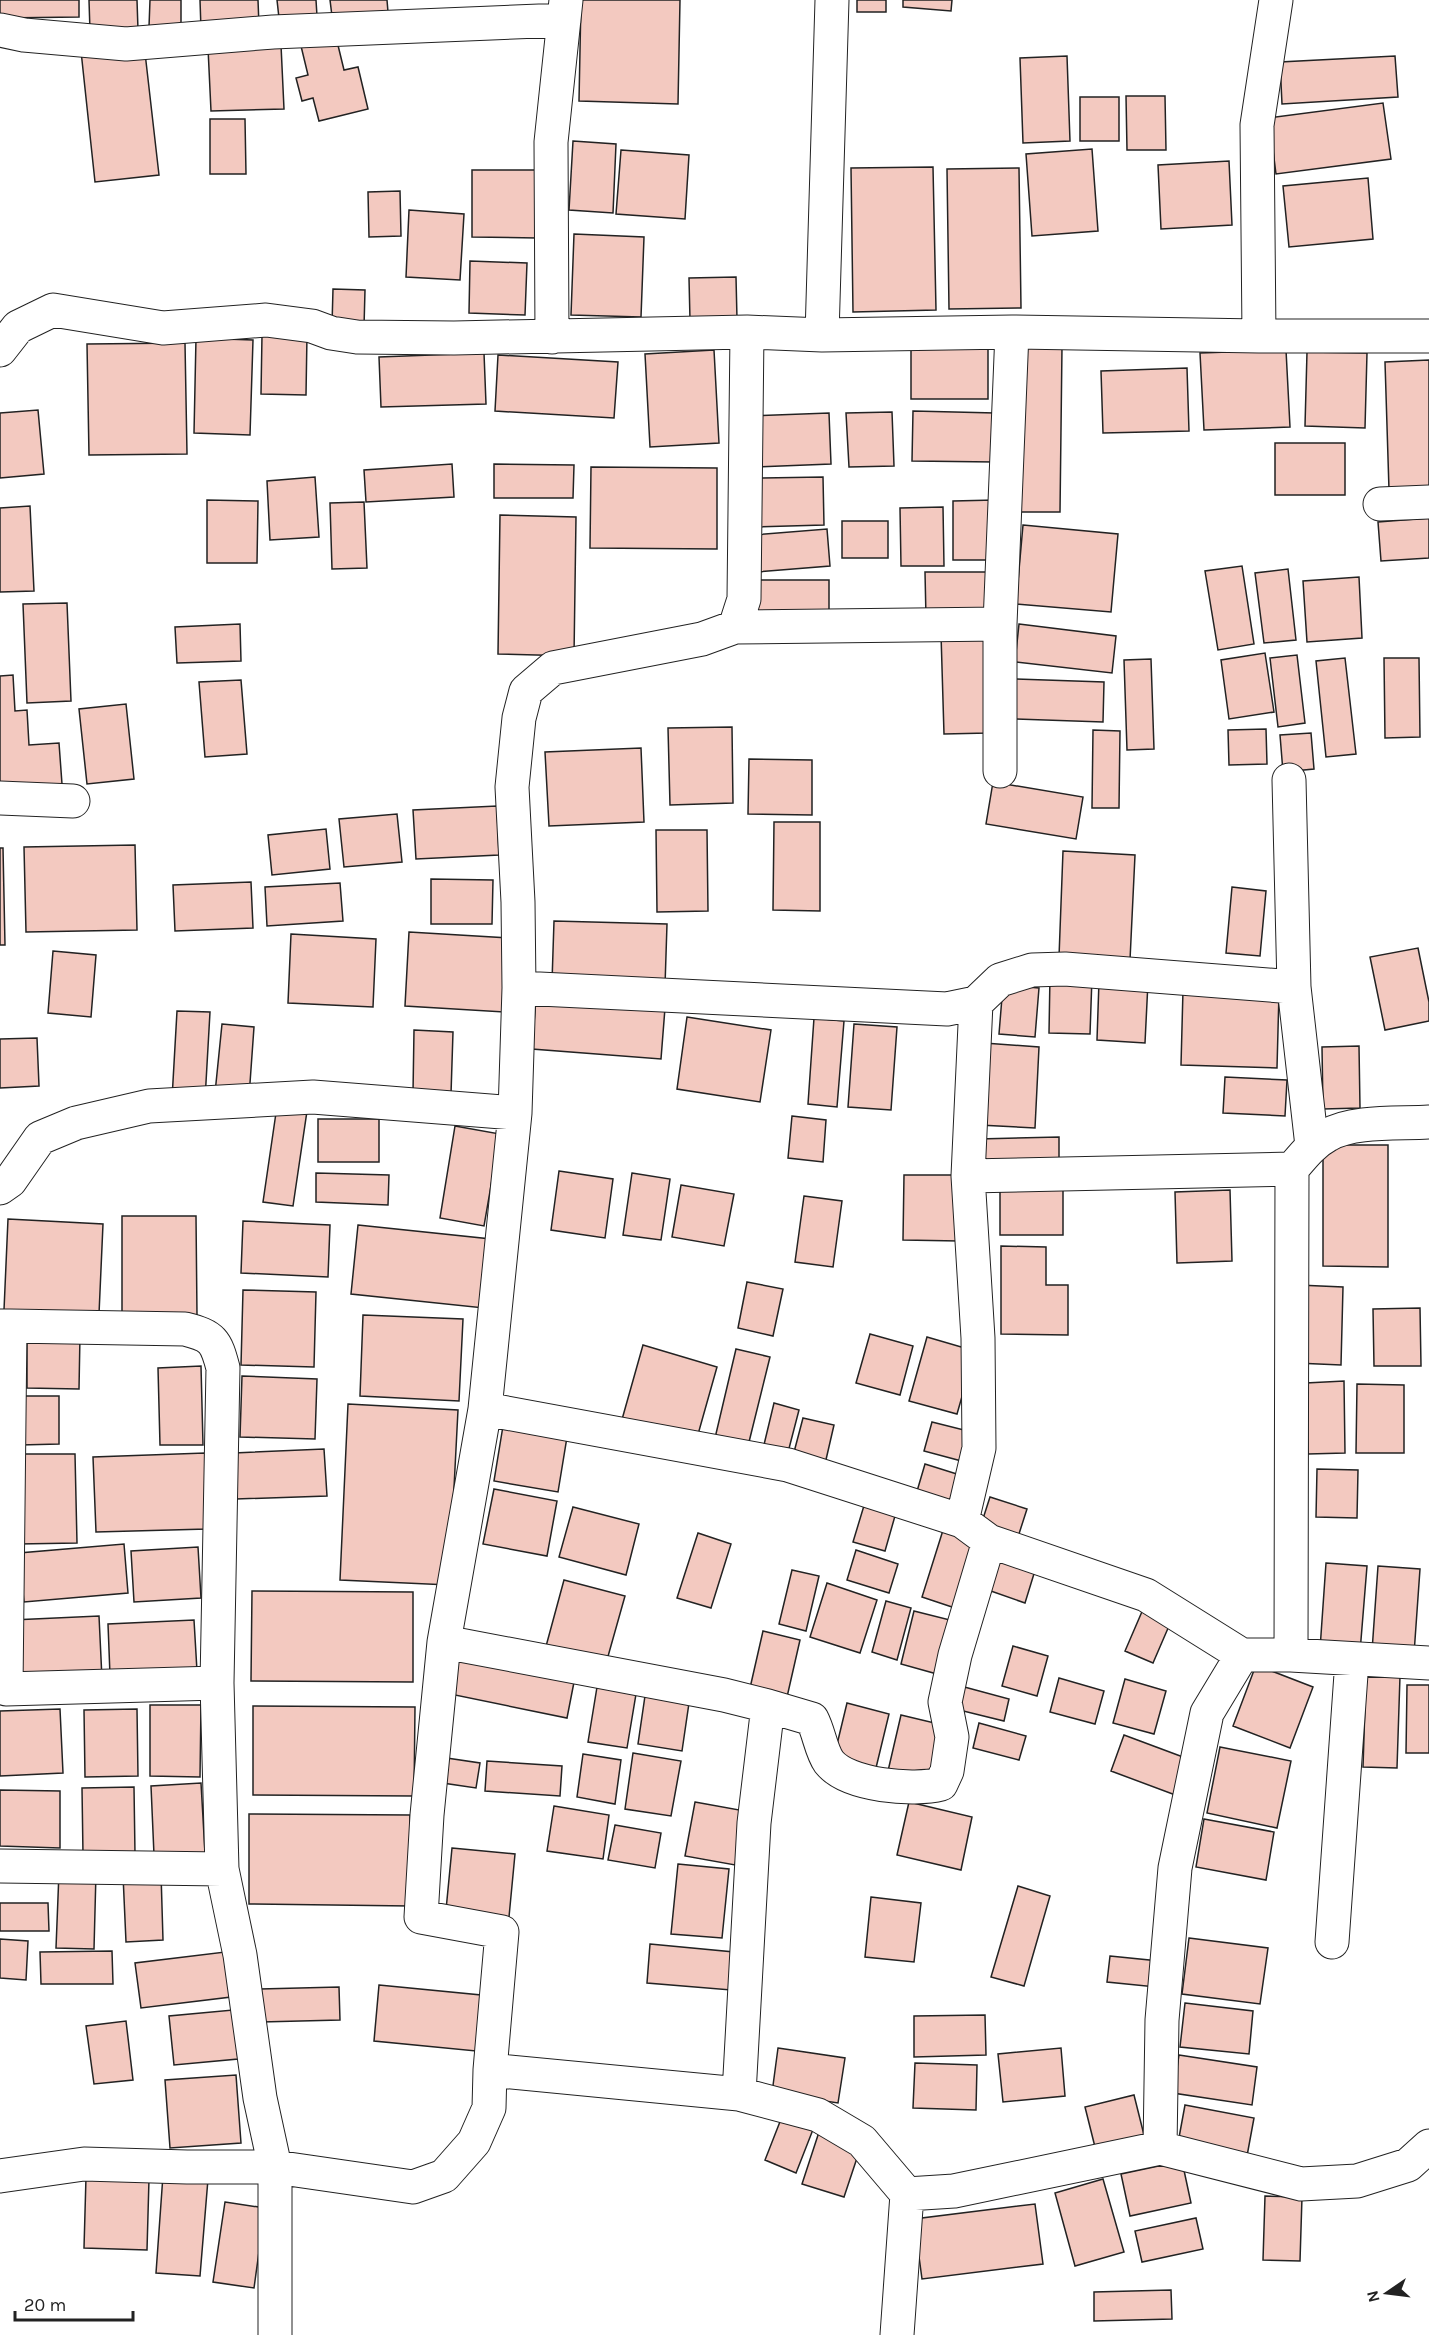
<svg xmlns="http://www.w3.org/2000/svg" width="1429" height="2335" font-family="Karla,sans-serif">
	<style>
		.building { fill: #f3c9c0; stroke: #222; stroke-width: 1.5 }
		.lines { fill: none; stroke-linecap: round; stroke-linejoin: round }
		.minor-casing { stroke: #222; stroke-width: 35 }
		.minor { stroke: #fff; stroke-width: 33 }
	</style>
	<rect width="100%" height="100%" fill="#fff"/>
	<!-- building -->
	<path class="building" d="M0,0H79V17L0,18Z
		M89,0H137L138,30L90,31Z
		M150,0H181V27H149Z
		M200,0H258L259,26L201,29Z
		M277,0H316L317,16L279,18Z
		M330,0H387L388,12L332,16Z
		M581,0H680L678,104L579,101Z
		M857,0H886V12H857Z
		M903,0H952L951,11L903,7Z
		M336,37L344,70L358,67L368,109L319,121L313,98L302,101L296,78L308,75L301,46Z
		M144,44L159,175L95,182L81,51Z
		M281,45L284,109L211,111L208,48Z
		M1067,56L1070,141L1023,143L1020,58Z
		M1395,56L1398,97L1282,104L1280,62Z
		M1126,96H1165L1166,150H1127Z
		M1080,97H1119V141H1080Z
		M1383,103L1391,159L1276,174L1269,118Z
		M210,119H245L246,174H210Z
		M573,141L616,144L613,213L569,210Z
		M1092,149L1098,231L1032,236L1026,154Z
		M621,150L689,155L685,219L616,214Z
		M1229,161L1232,225L1161,229L1158,165Z
		M933,167L936,310L853,312L851,168Z
		M1019,168L1021,308L949,309L947,169Z
		M472,170H537V238L472,237Z
		M1368,178L1373,239L1289,247L1283,186Z
		M400,191L401,236L369,237L368,192Z
		M409,210L464,214L460,280L406,277Z
		M574,234L644,237L641,317L571,315Z
		M470,261L527,263L525,315L469,313Z
		M736,277L737,319L690,320L689,278Z
		M333,289L365,290L364,327L332,325Z
		M262,335H307L306,395L261,394Z
		M196,338L253,340L250,435L194,433Z
		M911,339L988,340V399H911Z
		M185,343L187,454L89,455L87,344Z
		M1023,347H1062L1060,512H1020Z
		M714,350L719,443L650,447L645,354Z
		M1286,350L1290,427L1204,430L1200,353Z
		M1307,352L1367,353L1365,428L1305,426Z
		M484,353L486,404L381,407L379,357Z
		M498,355L618,362L614,418L495,411Z
		M1429,360V489L1389,490L1385,362Z
		M1187,368L1189,431L1103,433L1101,371Z
		M38,410L44,474L0,478V413Z
		M913,411L995,413V462L912,461Z
		M892,412L894,466L849,467L846,413Z
		M829,413L831,464L754,467L751,416Z
		M1275,443H1345V495H1275Z
		M452,464L454,497L366,502L364,470Z
		M494,464L574,465L573,498H494Z
		M591,467L717,468V549L590,548Z
		M315,477L319,537L270,540L267,481Z
		M823,477L824,525L757,527L756,478Z
		M207,500L258,501L257,563H207Z
		M995,500L996,560H953V501Z
		M364,502L367,568L332,569L330,503Z
		M30,506L34,591L0,592V508Z
		M943,507L944,566H901L900,508Z
		M500,515L576,517L574,656L498,654Z
		M1429,518V558L1381,561L1378,522Z
		M842,521H888V558H842Z
		M1023,525L1118,534L1111,612L1016,604Z
		M827,529L830,566L757,572L754,535Z
		M1242,566L1254,644L1218,650L1205,571Z
		M1288,569L1296,640L1264,643L1255,573Z
		M925,572H987V617L926,618Z
		M1359,577L1362,638L1307,642L1303,581Z
		M756,580H829V615H757Z
		M67,603L71,701L27,703L23,604Z
		M240,624L241,661L177,663L175,627Z
		M1019,624L1116,636L1112,673L1015,662Z
		M986,633L988,733L944,734L941,634Z
		M1265,653L1274,712L1229,719L1221,660Z
		M1297,655L1305,723L1278,727L1270,658Z
		M1345,658L1356,754L1326,757L1316,661Z
		M1384,658H1419L1420,737L1385,738Z
		M1151,659L1154,749L1127,750L1124,660Z
		M13,675L15,711L27,710L29,745L59,743L62,784L0,787V676Z
		M1015,679L1104,682L1103,722L1014,719Z
		M241,680L247,754L205,757L199,682Z
		M126,704L134,779L87,784L79,709Z
		M732,727L733,803L670,805L668,728Z
		M1266,729L1267,764L1229,765L1228,730Z
		M1093,730L1120,731L1119,808H1092Z
		M1311,733L1314,769L1283,772L1280,735Z
		M641,748L644,822L549,826L545,752Z
		M749,759L812,760V815L748,814Z
		M993,782L1083,797L1076,839L986,824Z
		M497,806L499,855L416,859L413,810Z
		M397,814L402,862L344,867L339,819Z
		M774,822H820V911L773,910Z
		M326,829L330,869L272,875L268,835Z
		M656,830H707L708,911L657,912Z
		M135,845L137,930L26,932L24,847Z
		M0,848H3L5,945H0Z
		M1063,851L1135,855L1130,960L1059,957Z
		M431,879L493,880L492,924H431Z
		M251,882L253,928L175,931L173,885Z
		M340,883L343,921L267,926L265,887Z
		M1232,887L1266,891L1260,956L1226,953Z
		M554,921L667,924L665,986L552,982Z
		M409,932L509,938L504,1012L405,1006Z
		M291,934L376,939L373,1007L288,1003Z
		M1418,948L1429,1002V1021L1385,1030L1370,957Z
		M53,951L96,955L91,1017L48,1013Z
		M1050,976L1092,977L1090,1034L1049,1033Z
		M1099,981L1148,982L1145,1043L1097,1040Z
		M1003,985L1039,988L1035,1037L999,1034Z
		M1183,990L1279,993L1277,1068L1181,1065Z
		M536,998L665,1008L661,1059L532,1049Z
		M177,1011L210,1012L205,1100L172,1099Z
		M687,1017L771,1030L760,1102L677,1089Z
		M814,1018L844,1021L837,1107L808,1104Z
		M222,1024L254,1027L249,1097L215,1093Z
		M854,1024L897,1027L891,1110L848,1107Z
		M414,1030L453,1032L451,1094L413,1093Z
		M37,1038L39,1086L0,1088V1039Z
		M984,1043L1039,1047L1035,1128L979,1125Z
		M1359,1046L1360,1108L1323,1109L1322,1047Z
		M1225,1077L1287,1080L1285,1116L1223,1113Z
		M277,1106L307,1111L293,1206L263,1202Z
		M792,1116L826,1120L823,1162L788,1158Z
		M318,1119H379V1162H318Z
		M455,1126L500,1134L484,1226L440,1218Z
		M1059,1137V1168L979,1170L978,1139Z
		M1323,1145H1388V1267L1323,1266Z
		M559,1171L613,1179L605,1238L551,1230Z
		M316,1173L389,1175L388,1205L316,1202Z
		M632,1173L670,1179L661,1240L623,1235Z
		M904,1175H960L959,1241L903,1240Z
		M1000,1181H1063V1235H1000Z
		M681,1185L734,1194L724,1246L672,1237Z
		M1230,1190L1232,1261L1177,1263L1175,1192Z
		M804,1196L842,1201L833,1267L795,1262Z
		M122,1216H196L197,1315L122,1316Z
		M8,1219L103,1224L99,1314L4,1310Z
		M243,1221L330,1225L328,1277L241,1273Z
		M358,1225L491,1239L484,1308L351,1294Z
		M1001,1246L1046,1247V1285H1068V1335L1001,1334Z
		M747,1282L783,1289L773,1336L738,1328Z
		M1298,1285L1343,1287L1341,1365L1296,1363Z
		M243,1290L316,1292L314,1367L241,1365Z
		M1420,1308L1421,1366H1374L1373,1309Z
		M363,1315L463,1319L459,1401L360,1396Z
		M27,1334L80,1335L79,1389L27,1388Z
		M870,1334L913,1346L900,1395L856,1383Z
		M927,1337L975,1351L957,1414L909,1401Z
		M643,1345L717,1367L695,1445L621,1423Z
		M736,1349L770,1357L748,1446L715,1438Z
		M201,1366L203,1445H160L158,1368Z
		M242,1376L317,1379L315,1439L240,1437Z
		M1344,1381L1345,1453L1308,1454L1306,1383Z
		M1357,1384L1404,1385V1453H1356Z
		M20,1396H59V1444L20,1445Z
		M774,1403L799,1410L786,1460L762,1453Z
		M348,1404L458,1410L449,1585L340,1580Z
		M803,1418L834,1425L825,1464L793,1456Z
		M932,1422L976,1433L969,1463L924,1451Z
		M503,1426L567,1437L558,1492L494,1481Z
		M324,1449L327,1496L236,1499L234,1453Z
		M205,1453L207,1529L96,1532L93,1457Z
		M17,1454H75L77,1543L18,1544Z
		M925,1464L960,1475L949,1509L915,1498Z
		M1317,1469L1358,1470L1357,1518L1316,1517Z
		M494,1489L557,1501L547,1556L483,1544Z
		M990,1497L1027,1509L1017,1540L980,1528Z
		M866,1499L897,1509L885,1551L853,1542Z
		M573,1507L639,1524L626,1575L559,1557Z
		M944,1527L977,1538L955,1608L922,1597Z
		M698,1533L731,1544L711,1608L677,1598Z
		M124,1544L128,1593L24,1602L19,1553Z
		M198,1547L201,1598L134,1602L131,1551Z
		M856,1550L898,1564L889,1593L847,1580Z
		M1001,1552L1037,1564L1025,1603L988,1590Z
		M1326,1563L1367,1566L1360,1652L1320,1649Z
		M1378,1566L1420,1569L1414,1654L1372,1651Z
		M792,1570L819,1576L806,1631L779,1624Z
		M564,1580L625,1596L605,1667L545,1650Z
		M827,1583L877,1600L860,1653L810,1637Z
		M252,1591L413,1592V1682L251,1681Z
		M886,1601L911,1608L897,1660L872,1652Z
		M1144,1607L1172,1619L1153,1663L1125,1651Z
		M914,1611L950,1620L937,1674L901,1664Z
		M99,1616L102,1679L14,1683L12,1620Z
		M194,1620L197,1671L110,1675L108,1624Z
		M763,1631L800,1640L787,1697L750,1688Z
		M1013,1646L1048,1656L1037,1696L1002,1686Z
		M458,1654L575,1677L567,1718L450,1694Z
		M1256,1665L1313,1687L1290,1748L1233,1726Z
		M1366,1675L1400,1676L1397,1768L1363,1767Z
		M1059,1678L1104,1691L1095,1724L1050,1712Z
		M1125,1679L1166,1691L1154,1734L1113,1723Z
		M598,1681L637,1688L627,1748L588,1742Z
		M957,1685L1009,1699L1004,1721L951,1708Z
		M1407,1685H1429V1753H1406Z
		M646,1689L690,1696L682,1751L638,1744Z
		M847,1703L889,1714L875,1772L833,1761Z
		M150,1705H201L200,1777L150,1776Z
		M253,1706L415,1707L414,1796L253,1795Z
		M60,1709L63,1773L0,1776V1711Z
		M137,1709L138,1776L85,1777L84,1710Z
		M901,1715L943,1725L930,1781L888,1771Z
		M979,1723L1026,1736L1019,1760L973,1748Z
		M1124,1735L1191,1760L1178,1796L1111,1771Z
		M1220,1747L1291,1761L1277,1828L1207,1813Z
		M633,1753L681,1761L671,1816L625,1809Z
		M583,1754L621,1760L615,1804L577,1797Z
		M440,1757L480,1763L476,1788L436,1782Z
		M487,1761L562,1766L560,1796L485,1791Z
		M201,1783L205,1853L154,1855L151,1786Z
		M134,1787L135,1854L83,1855L82,1788Z
		M0,1790L60,1791V1848L0,1846Z
		M695,1802L745,1811L735,1865L685,1856Z
		M909,1802L972,1817L961,1870L897,1855Z
		M554,1806L609,1815L603,1859L547,1851Z
		M249,1814L410,1815V1906L249,1904Z
		M1204,1819L1274,1832L1266,1880L1196,1867Z
		M615,1825L661,1833L655,1868L608,1860Z
		M452,1848L515,1854L509,1917L446,1910Z
		M678,1864L729,1869L722,1938L671,1934Z
		M59,1872L96,1873L94,1949L56,1948Z
		M161,1873L163,1940L126,1942L123,1875Z
		M1018,1886L1050,1896L1024,1986L991,1977Z
		M871,1897L921,1903L914,1962L865,1957Z
		M0,1903H48L49,1931H0Z
		M1189,1938L1268,1948L1260,2004L1182,1994Z
		M0,1939L28,1941L26,1980L0,1978Z
		M650,1944L734,1952L731,1990L647,1983Z
		M112,1951L113,1984H41L40,1952Z
		M225,1952L231,1997L141,2008L135,1963Z
		M1110,1956L1159,1961L1156,1987L1107,1982Z
		M379,1985L481,1995L476,2051L374,2041Z
		M339,1987L340,2020L261,2022L260,1989Z
		M1185,2003L1253,2011L1249,2054L1180,2047Z
		M233,2010L238,2059L174,2065L169,2016Z
		M985,2015L986,2055L914,2057V2016Z
		M126,2021L133,2080L94,2084L86,2026Z
		M778,2048L845,2058L838,2103L772,2093Z
		M1061,2048L1065,2096L1003,2102L998,2054Z
		M1179,2055L1257,2067L1252,2105L1173,2093Z
		M915,2063L977,2065L976,2110L913,2108Z
		M236,2075L241,2143L170,2148L165,2080Z
		M1134,2095L1144,2135L1095,2147L1085,2107Z
		M1185,2105L1254,2118L1247,2156L1178,2143Z
		M783,2114L814,2127L796,2173L765,2160Z
		M820,2129L862,2143L844,2197L802,2184Z
		M1182,2161L1191,2203L1130,2216L1121,2174Z
		M163,2175L208,2179L200,2276L156,2273Z
		M86,2177L149,2179L147,2250L84,2248Z
		M1103,2179L1124,2252L1075,2266L1055,2193Z
		M1265,2196L1302,2197L1300,2261L1263,2260Z
		M225,2202L265,2208L254,2288L213,2282Z
		M1035,2204L1043,2264L922,2279L914,2219Z
		M1196,2218L1203,2249L1142,2262L1135,2231Z
		M1171,2290L1172,2319L1094,2321V2292Z"/>
	<g class="lines">
		<defs>
			<path id="minor" d="M0,30L24,35L126,44L273,32L564,20
				M747,332L744,599L735,627L702,639L553,668L526,691L519,718L512,787L518,902L519,988L515,1113L485,1409L444,1642L427,1815L421,1917L502,1932L490,2070L739,2094L818,2115L862,2141L907,2194L954,2191L1160,2148L1162,2020L1175,1868L1207,1713L1242,1655H1291L1429,1663
				M822,335L832,0
				M1259,336L1257,125L1276,0
				M552,337L551,142L566,0
				M0,350L18,327L53,310L163,328L266,320L312,326L331,333L357,337L454,338L747,332L822,335L1012,332L1259,336H1429
				M1380,504L1429,502
				M735,627L1000,624
				M1000,771V624L1012,332
				M1289,780L1294,987L1312,1146
				M0,798L73,801
				M519,988L947,1009L976,1003L1000,980L1032,970L1065,969L1294,987
				M968,1176L1292,1169
				M0,1188L10,1181L40,1138L76,1123L149,1106L313,1097L515,1113
				M0,1326H10L6,1689L217,1683L222,1869L240,1955L260,2098L275,2167H187L84,2164L0,2176
				M10,1326L185,1329C213,1336 216,1341 223,1368L217,1683
				M485,1409L788,1465L962,1521L989,1541L1146,1595L1242,1655
				M962,1521L979,1448L978,1338L968,1176L976,1003
				M444,1642L724,1695L768,1706L754,1823L739,2094
				M1291,1655L1292,1169C1303,1156 1313,1143 1328,1135C1353,1120 1400,1124 1429,1122
				M768,1706L812,1719C819,1732 821,1751 829,1762C848,1786 914,1791 941,1784L947,1771L952,1737L945,1702L955,1655L989,1541
				M0,1866L222,1869
				M1332,1942L1352,1660
				M1160,2148L1301,2184L1357,2181L1408,2165L1429,2146
				M275,2335V2167L413,2187L444,2176L474,2142L489,2108L490,2070
				M897,2335L907,2194"/>
		</defs>
		<!-- minor casing -->
		<use href="#minor" class="minor-casing"/>
		<!-- minor -->
		<use href="#minor" class="minor"/>
	</g>
	<!-- north arrow -->
	<g transform="translate(1387 2293) rotate(256)" stroke="#ffffff" stroke-width="4.5" paint-order="stroke">
	<path d="M0-4.5L10 22L0 15L-10 22Z" fill="#222222"/>
	<text y="-9" font-size="16" font-weight="bold" text-anchor="middle" fill="#222222">N</text>
	</g>
	<!-- scale -->
	<path d="M15 2311v9h118v-9" fill="none" stroke="#222222" stroke-width="3"/>
	<text x="24" y="2311" font-size="18" fill="#222222" stroke="#ffffff" stroke-width="4.5" paint-order="stroke">20 m</text>
</svg>
